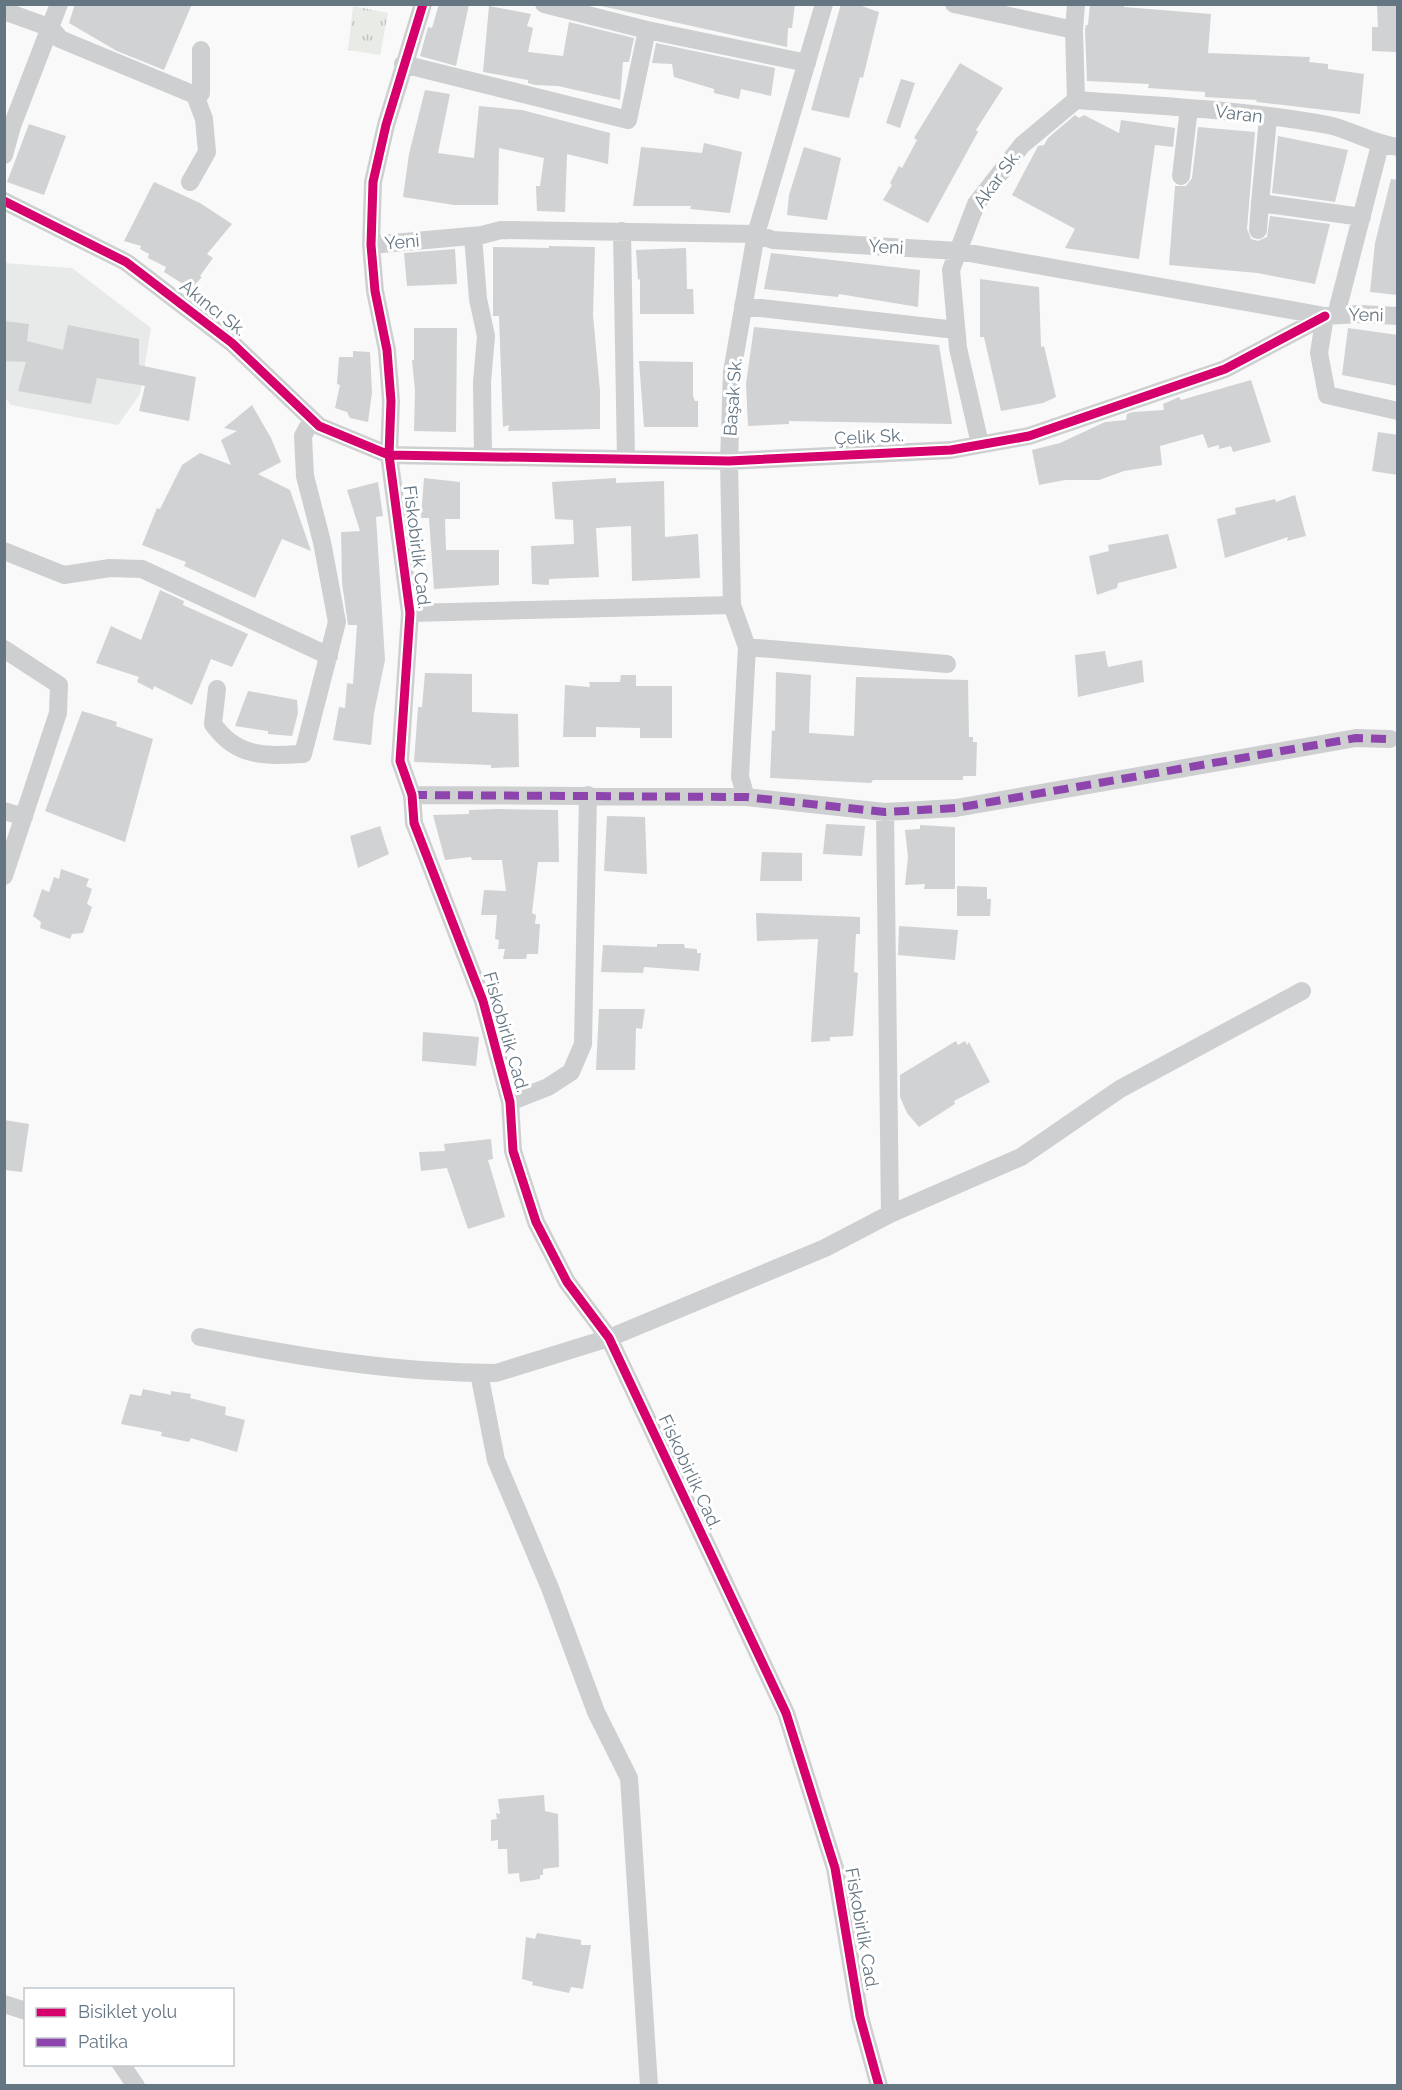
<svg xmlns="http://www.w3.org/2000/svg" width="1402" height="2090" font-family="Raleway,sans-serif">
	<style>
		.built { fill: #e8e9e9 }
		.park { fill: url(#park-tufts) }
		.building { fill: #d0d2d3 }
		.lines { fill: none; stroke-linecap: round; stroke-linejoin: round }
		.street { stroke: #cecfd0; stroke-width: 18 }
		.quiet { stroke: #8e44ad; stroke-width: 8; stroke-dasharray: 15 8; stroke-linecap: butt }
		.cycleway-casing { stroke: #fff; stroke-width: 13 }
		.cycleway { stroke: #d6006c; stroke-width: 9 }
		.labels { text-anchor: middle; stroke-width: 6; stroke-linejoin: round; paint-order: stroke }
		.street-label { font-size: 18px; fill: #657683; stroke: #fff }
	</style>
	<defs>
		<pattern id="park-tufts" width="24" height="20" patternUnits="userSpaceOnUse" patternTransform="scale(1.5)"><rect width="24" height="20" fill="#e8ebe6"/><path d="M3 7l-1-3M5 7V3M7 7l1-3M15 17l-1-3M17 17v-4M19 17l1-3" fill="none" stroke="#c0c3c0"/></pattern>
	</defs>
	<rect width="100%" height="100%" fill="#f9f9f9"/>
	<!-- built -->
	<path class="built" d="M4,263L72,268L151,328L140,394L118,425L11,405L5,397Z"/>
	<!-- park -->
	<path class="park" d="M353,6L388,13L380,55L348,50Z"/>
	<!-- building -->
	<path class="building" d="M75,4H192L164,70L117,51L69,23Z
		M439,4H469L456,66L420,56L428,27L432,28Z
		M592,4H795L792,28H788L787,47Z
		M841,4H856L879,12L863,78L860,77L849,118L811,110Z
		M1090,4H1125L1124,7L1211,14L1208,53L1310,57L1309,62L1328,64V69L1364,74L1360,114L1256,102L1257,100L1205,97V92L1148,88L1149,84L1087,81L1085,30L1086,25H1088Z
		M1377,4H1398V52L1372,51V27H1378Z
		M489,6L531,14L527,26L533,28L528,52L563,56L569,22L634,38L629,62H623L620,100L558,86L535,85L528,83V80L483,72Z
		M656,43L775,68L771,96L741,89L739,99L714,93V89L674,77L672,64L652,63Z
		M960,63L1003,88L976,130L978,132L928,223L883,200L892,185L890,183L899,166L902,168L917,140L914,138Z
		M901,79L915,83L900,128L886,123Z
		M425,90L450,94L438,153L474,158L479,106L522,110L610,133L608,164L567,154L565,212L537,211L536,186H540L544,158L499,148L498,205H454L403,197L409,154Z
		M1075,115L1079,118L1084,115L1119,133L1121,120L1175,128L1173,147L1155,145L1139,259L1065,248L1075,229L1012,195L1038,146L1044,145L1048,138Z
		M29,124L66,136L44,195L7,182Z
		M1198,127L1255,132L1247,229L1251,239L1258,241L1267,237L1270,216L1330,224L1315,284L1257,273L1169,265L1175,186H1186L1192,178Z
		M1278,136L1348,150L1335,202L1272,193Z
		M704,143L742,152L730,213L690,209L691,206H633L641,147L702,153Z
		M804,147L841,158L827,220L787,215L789,195Z
		M1391,179L1398,180V295L1370,292L1375,243Z
		M154,182L200,203L232,224L207,254L213,258L200,276L202,277L191,289L164,272L166,267L148,258L149,254L140,249L141,246L124,241Z
		M549,246L595,247L593,315L600,391V429L508,431L509,425L503,427L499,316H493V247L549,248Z
		M686,248L687,289H693L694,314H640V279L638,280L636,250Z
		M455,249L457,284L407,286L404,253Z
		M771,253L920,270L918,307L839,294L838,297L764,289Z
		M980,279L1039,287L1041,347L1044,346L1056,397L1043,403L1001,411L984,337H980Z
		M4,321L29,324L27,341L63,350L68,325L139,339V365L196,377L189,421L139,411L145,386L97,378L91,404L18,391L26,362L4,361Z
		M754,327L939,345L952,424L789,421V424L748,426L746,384Z
		M414,328H457L456,432L414,431L415,391L412,360H414Z
		M1348,328L1398,335V386L1342,375Z
		M353,351L370,352L372,392L368,422L350,418L347,412L335,408L340,385L337,384L339,357H353Z
		M639,361L693,362V396L695,401H698V427H644Z
		M1251,380L1271,442L1233,452L1231,446L1219,449V445L1208,448L1203,434L1160,446L1162,465L1124,471L1099,480H1065L1039,485L1032,450L1060,443L1105,422L1126,420L1127,414L1133,412L1164,410L1163,404L1179,397L1181,400Z
		M252,405L271,438L281,462L258,474L290,490L311,551L282,539L255,598L184,566L186,562L142,545L157,508L160,509L182,465L200,453L231,465L221,440L237,431L224,428Z
		M1378,432L1398,435V475L1372,471Z
		M424,478L460,482V519H445L446,550H499V585L434,589L429,518H421Z
		M616,478V483L664,481L665,537L698,534L700,578L632,581L631,526L596,528L599,577L549,579V585L532,584L531,546L574,544L573,520L555,519L552,482Z
		M378,482L383,516L376,517L385,660L374,713L371,745L333,740L339,707L345,708L347,683L353,684L357,625H348L342,583L341,532L360,531L347,490Z
		M1295,495L1306,536L1287,541L1288,537L1225,558L1217,519L1236,514L1235,508L1275,499L1276,502Z
		M1168,534L1177,568L1118,583L1117,588L1097,595L1089,556L1109,551L1108,545Z
		M160,590L184,601L183,605L248,634L232,667L211,659L192,705L154,686L153,690L137,682L139,677L96,663L111,626L141,640Z
		M1105,651L1108,667L1142,660L1144,682L1078,697L1075,655Z
		M776,672L811,675L809,733L854,736L856,677L968,680L969,737H973V742H977L976,776H963V780H873L871,783L770,778L772,730L775,731Z
		M425,673L472,674V712L518,714L519,767L491,768V765L414,762L418,707H422Z
		M621,675H636V686H672V738H640V728L596,727V737H563L565,685L590,687L589,682H620Z
		M248,691L297,700L298,713L292,736L268,734V731L235,726Z
		M82,711L117,722L116,726L153,739L125,842L45,811Z
		M498,809L558,810L559,862H538L532,913L536,915L535,924H540L538,954H527L526,959H503L505,949H498L499,940L495,939L497,915H481L484,890L506,891L502,860H472L471,857L445,860L433,815L469,814V810Z
		M607,816L645,817L647,874L604,871Z
		M826,824L865,826L862,856L823,854Z
		M920,825L955,827V889H924L925,884L905,885L908,857L905,830L920,829Z
		M380,826L389,854L358,868L350,836Z
		M762,852L802,853V881H760Z
		M61,869L89,879L86,886L92,889L87,904L92,907L83,933L72,934L70,939L40,928L41,922L33,916L42,889L49,892L54,877L59,879Z
		M957,886L987,887V899H991L990,916H957Z
		M756,913L860,917V934H856L854,972L858,973L853,1036L830,1037V1041L811,1042L818,939L757,941Z
		M899,926L958,930L955,960L898,955Z
		M657,944H684L685,948L697,949V953H701L699,971L644,967L643,973L601,972L603,945L657,947Z
		M599,1009H645L642,1029L636,1028L635,1070H596Z
		M423,1032L479,1037L476,1066L422,1061Z
		M956,1041L958,1045L965,1041L967,1045L969,1042L990,1082L954,1101L955,1104L919,1127L907,1113L900,1097V1075Z
		M4,1120L29,1124L22,1172L4,1170Z
		M491,1139L493,1159L488,1160L505,1217L468,1229L447,1168L421,1171L419,1152L445,1151L444,1144Z
		M143,1389L171,1395V1391L191,1394L190,1398L226,1407L225,1415L245,1420L237,1452L191,1438L189,1442L161,1436L162,1432L121,1424L130,1394L141,1396Z
		M544,1795L545,1811L558,1814L559,1867L543,1869V1875H540V1879L520,1882L519,1873L508,1874L507,1849H498V1840L491,1841V1820L497,1819L496,1813L500,1814L498,1799Z
		M537,1933L581,1940V1945H591L583,1989L571,1987L569,1993L532,1985L533,1982L522,1979L526,1937L535,1939Z"/>
	<g class="lines">
		<!-- street -->
		<path class="street" d="M423,4L386,125L373,182L371,245L375,291L387,350L391,401L389,455L410,613L400,761L412,795L414,823L483,1001L510,1102L513,1151L536,1222L567,1282L609,1338L786,1713L835,1868L860,2017L879,2086
			M544,4L647,30L807,63
			M954,4L1074,30
			M4,11L51,28L60,39L195,95L201,93V50
			M403,64L628,120L647,30
			M1076,100C1158,106 1248,110 1328,125C1352,130 1372,144 1398,147
			M4,155L12,126L59,4
			M1181,176L1189,108
			M190,182L207,152L204,119L195,95
			M4,201L126,262L232,343L319,426L389,455L729,461L951,450L1029,436L1225,369L1325,316
			M1260,203L1268,118
			M1258,230L1260,203L1362,217
			M622,231L626,459
			M473,236L478,299L486,336L482,382L483,457
			M371,245L482,235L501,230L756,234L773,240L958,251L1325,316L1359,314L1398,316
			M743,306L956,330
			M1336,315L1380,145
			M1325,316L1319,353L1327,395L1398,411
			M980,444L958,348L951,270L976,204L1022,145L1076,100L1074,30L1076,4
			M4,551L64,575L110,568L142,569L329,656
			M410,613L732,605
			M747,647L947,664
			M4,649L59,685L58,713L4,876
			M217,689L213,724C237,758 265,756 303,754L337,622L322,542L305,476L303,436L312,419
			M412,795L746,797L885,812L956,808L1356,738L1390,739
			M746,797L740,777L747,647L732,605L729,461L732,372L756,234L824,4
			M4,811L24,817
			M885,812L890,1214
			M510,1102L548,1087L571,1072L583,1044L588,795
			M200,1337C298,1357 396,1373 496,1373L609,1338L825,1248L890,1214L1021,1157L1120,1089L1302,991
			M479,1373L496,1460L550,1588L596,1712L629,1778L649,2086
			M4,2004L26,2011
			M121,2064L136,2086"/>
		<!-- quiet -->
		<path class="quiet" d="M412,795L746,797L885,812L956,808L1356,738L1390,739"/>
		<defs>
			<path id="cycleway" d="M423,4L386,125L373,182L371,245L375,291L387,350L391,401L389,455L410,613L400,761L412,795L414,823L483,1001L510,1102L513,1151L536,1222L567,1282L609,1338L786,1713L835,1868L860,2017L879,2086
				M4,201L126,262L232,343L319,426L389,455L729,461L951,450L1029,436L1225,369L1325,316"/>
		</defs>
		<!-- cycleway casing -->
		<use href="#cycleway" class="cycleway-casing"/>
		<!-- cycleway -->
		<use href="#cycleway" class="cycleway"/>
	</g>
	<g class="labels">
		<!-- street labels -->
		<g class="street-label">
			<text transform="translate(1239 114) rotate(7)" y="6">Varan</text>
			<text transform="translate(997 179) rotate(-54)" y="6">Akar Sk.</text>
			<text transform="translate(402 242) rotate(-5)" y="6">Yeni</text>
			<text transform="translate(886 247) rotate(3)" y="6">Yeni</text>
			<text transform="translate(213 308) rotate(38)" y="6">Akıncı Sk.</text>
			<text transform="translate(1366 315) rotate(1)" y="6">Yeni</text>
			<text transform="translate(733 397) rotate(-86)" y="6">Başak Sk.</text>
			<text transform="translate(869 437) rotate(-3)" y="6">Çelik Sk.</text>
			<text transform="translate(417 547) rotate(83)" y="6">Fiskobirlik Cad.</text>
			<text transform="translate(506 1032) rotate(74)" y="6">Fiskobirlik Cad.</text>
			<text transform="translate(690 1472) rotate(65)" y="6">Fiskobirlik Cad.</text>
			<text transform="translate(862 1929) rotate(80)" y="6">Fiskobirlik Cad.</text>
		</g>
	</g>
	<!-- border -->
	<rect width="1402" height="2090" fill="none" stroke="#657683" stroke-width="12"/>
	<!-- legend -->
	<rect x="24" y="1988" width="210" height="78" fill="#ffffff" stroke="#c1c8cd" stroke-width="1.5"/>
	<rect x="36" y="2008" width="30" height="9" fill="#d6006c" stroke="#c1c8cd" stroke-width="1.5"/>
	<text x="78" y="2018" font-size="18" fill="#657683">Bisiklet yolu</text>
	<rect x="36" y="2038" width="30" height="9" fill="#8e44ad" stroke="#c1c8cd" stroke-width="1.5"/>
	<text x="78" y="2048" font-size="18" fill="#657683">Patika</text>
</svg>
